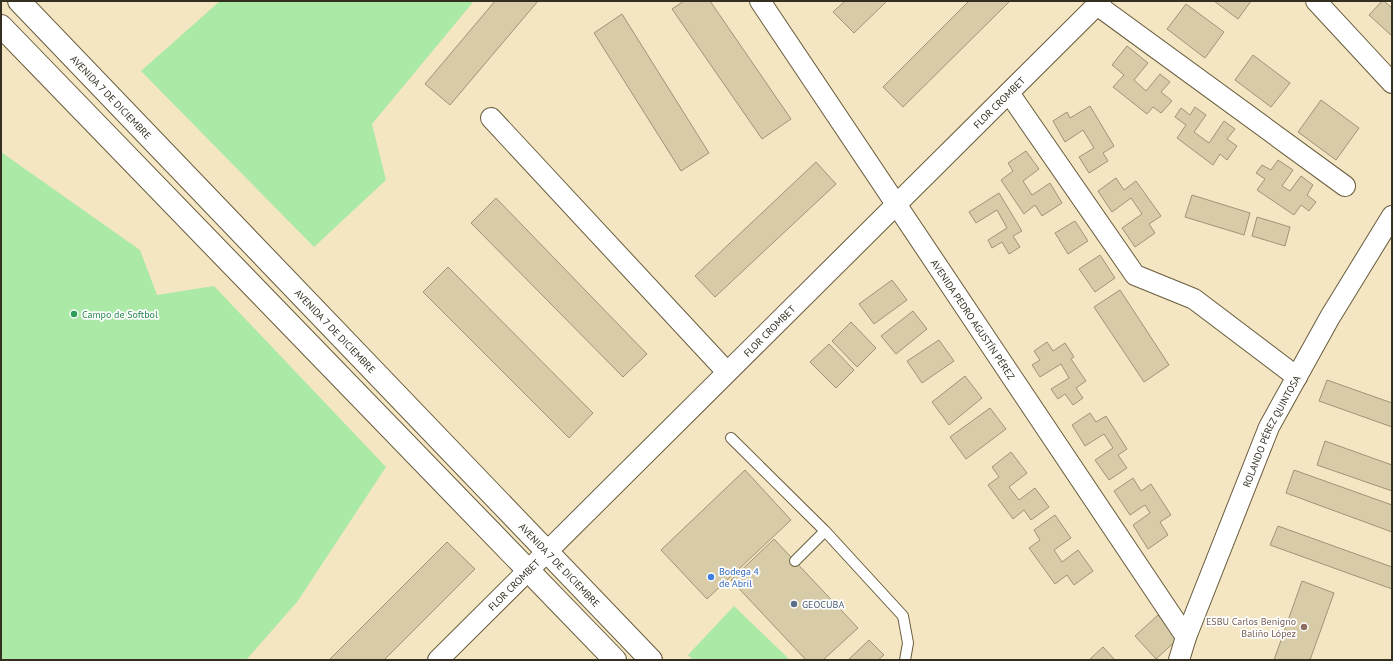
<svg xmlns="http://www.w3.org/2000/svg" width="1393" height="661" font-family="'PT Sans',sans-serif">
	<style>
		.green { fill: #abe9a6 }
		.building { fill: #d8cba8; stroke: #a19473 }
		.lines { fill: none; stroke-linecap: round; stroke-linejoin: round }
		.service-casing { stroke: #685c3d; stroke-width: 12 }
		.minor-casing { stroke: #685c3d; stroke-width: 22 }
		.secondary-casing { stroke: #685c3d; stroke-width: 24 }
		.service { stroke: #fff; stroke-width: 10 }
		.minor { stroke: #fff; stroke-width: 20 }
		.secondary { stroke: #fff; stroke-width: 22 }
		.leisure-dot { fill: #2e9e5b; stroke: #fff; stroke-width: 1.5 }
		.shop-dot { fill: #3f7fe0; stroke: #fff; stroke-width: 1.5 }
		.service-dot { fill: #5c6f8a; stroke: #fff; stroke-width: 1.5 }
		.education-dot { fill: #8d6e63; stroke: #fff; stroke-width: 1.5 }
		.labels { text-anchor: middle; stroke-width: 3.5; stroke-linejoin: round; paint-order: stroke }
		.street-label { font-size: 10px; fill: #342f21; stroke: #fff }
		.leisure-label { font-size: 10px; fill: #27864d; stroke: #fff; text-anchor: start }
		.shop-label { font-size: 10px; fill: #366cbe; stroke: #fff; text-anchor: start }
		.service-label { font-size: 10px; fill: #4e5e75; stroke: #fff; text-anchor: start }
		.education-label { font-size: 10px; fill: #785e54; stroke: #fff; text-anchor: end }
	</style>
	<rect width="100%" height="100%" fill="#f4e6c2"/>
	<!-- green -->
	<path class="green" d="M220,1H474L372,124L386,180L314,247L141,71Z
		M1,152L140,250L157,295L214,286L386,467L297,602L246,660H1Z
		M734,606L790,660H693L688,655Z"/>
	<!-- building -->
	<path class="building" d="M495,1H538L450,105L425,84Z
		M684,1H710L791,119L762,139L672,9Z
		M845,1H887L854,33L833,12Z
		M969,1H1010L903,107L883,87Z
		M1214,1H1251L1238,19Z
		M1382,1H1384L1392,8V36L1369,15Z
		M1186,4L1224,32L1205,58L1167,29Z
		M622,14L709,153L681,171L594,33Z
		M1127,46L1148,63L1134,80L1146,91L1160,74L1170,82L1161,92L1172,101L1161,113L1153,107L1147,114L1113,87L1124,75L1112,65Z
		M1253,55L1290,83L1271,107L1235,80Z
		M1321,100L1359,128L1336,160L1298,132Z
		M1090,106L1114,146L1103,153L1108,161L1089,173L1079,157L1094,148L1083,130L1065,142L1053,121L1067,112L1070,118Z
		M1195,107L1206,115L1194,132L1209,143L1224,121L1235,129L1227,139L1237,146L1227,160L1220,154L1213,165L1177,138L1186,125L1175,117L1181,108L1190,115Z
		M1026,151L1039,169L1023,181L1032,195L1050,183L1062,203L1042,216L1035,205L1024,214L1001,180L1013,171L1008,163Z
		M1278,160L1293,170L1282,186L1290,191L1301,176L1313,185L1307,195L1316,202L1309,211L1301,205L1294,215L1257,190L1265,179L1256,173L1262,165L1271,170Z
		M816,162L836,184L715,297L695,276Z
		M1116,178L1124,190L1136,181L1161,216L1149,224L1155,233L1135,247L1122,228L1142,214L1131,198L1112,212L1098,191Z
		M999,193L1022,231L1013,236L1020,247L1009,254L1002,242L992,248L988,240L1007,228L997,210L976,223L969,212Z
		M1192,195L1250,213L1244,235L1185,217Z
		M496,198L647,354L623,377L471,223Z
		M1257,217L1290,227L1285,246L1252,236Z
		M1075,221L1088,241L1068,254L1055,233Z
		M1100,255L1115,278L1095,292L1079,269Z
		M448,267L593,413L569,438L423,292Z
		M892,280L907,300L874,324L859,304Z
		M1120,290L1169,365L1144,382L1094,307Z
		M913,311L927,329L896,354L881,336Z
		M851,322L876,348L857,367L832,341Z
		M939,340L954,361L922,383L907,361Z
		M1047,342L1053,351L1065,343L1074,357L1071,359L1086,381L1076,388L1083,398L1073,405L1065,394L1058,399L1051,389L1069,378L1061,364L1040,377L1032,365L1040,360L1034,351Z
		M829,344L854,370L836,388L810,362Z
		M965,376L982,398L949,425L932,402Z
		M1327,380L1392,403V427L1319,401Z
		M990,408L1006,429L966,459L950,437Z
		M1090,413L1096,422L1106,416L1127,449L1118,455L1127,468L1109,480L1095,460L1113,448L1104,434L1085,446L1072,425Z
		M1325,441L1392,465V491L1317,465Z
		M1011,452L1027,473L1009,487L1019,500L1035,488L1049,507L1031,520L1024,510L1013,519L988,485L999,477L992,467Z
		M745,470L791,520L707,599L661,550Z
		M1294,470L1392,505V532L1286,493Z
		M1133,478L1141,491L1151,484L1171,515L1160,522L1168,535L1148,549L1133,525L1150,513L1145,505L1130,515L1114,491Z
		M1055,515L1071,538L1054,550L1062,562L1078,550L1093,571L1074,585L1067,575L1055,584L1029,548L1040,540L1034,530Z
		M1278,526L1392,567V589L1270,545Z
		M774,539L858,628L823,660H806L731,580Z
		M447,542L475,569L384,660H329Z
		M1302,581L1334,593L1310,660H1274Z
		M1158,615L1179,638L1156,659L1135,636Z
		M869,640L884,655L878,660H848Z
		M1103,647L1115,660H1089Z"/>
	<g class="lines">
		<defs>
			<path id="service" d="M731,438L825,531L903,616L908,643L905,660
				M795,561L825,531"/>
			<g id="minor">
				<path id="s1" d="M760,1L1186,637"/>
				<path d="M1316,1L1392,83"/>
				<path d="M1097,5L1345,186"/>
				<path d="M1009,93L1135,275L1194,299L1297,377"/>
				<path d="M491,118L727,372"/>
				<path id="s2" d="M438,660L1101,1"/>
				<path id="s3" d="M1179,660L1186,637L1269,427L1330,317L1392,216"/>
			</g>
			<g id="secondary">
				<path id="s4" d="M19,1L651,660"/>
				<path d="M1,26L615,660"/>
			</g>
		</defs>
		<!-- service casing -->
		<use href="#service" class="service-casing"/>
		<!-- minor casing -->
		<use href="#minor" class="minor-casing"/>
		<!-- secondary casing -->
		<use href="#secondary" class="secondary-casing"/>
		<!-- service -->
		<use href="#service" class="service"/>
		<!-- minor -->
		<use href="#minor" class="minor"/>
		<!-- secondary -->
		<use href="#secondary" class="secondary"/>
	</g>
	<!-- markers -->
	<circle class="leisure-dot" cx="74" cy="314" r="4"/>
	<circle class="shop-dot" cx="711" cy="577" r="4"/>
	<circle class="service-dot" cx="794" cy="604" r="4"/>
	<circle class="education-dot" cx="1304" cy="627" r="4"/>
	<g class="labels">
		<!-- street labels -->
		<g class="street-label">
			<text dy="4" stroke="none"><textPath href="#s4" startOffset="133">AVENIDA 7 DE DICIEMBRE</textPath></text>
			<text dy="4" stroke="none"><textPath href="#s2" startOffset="791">FLOR CROMBET</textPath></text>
			<text dy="4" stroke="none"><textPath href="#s1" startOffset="383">AVENIDA PEDRO AGUSTÍN PÉREZ</textPath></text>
			<text dy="4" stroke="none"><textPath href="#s4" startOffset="457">AVENIDA 7 DE DICIEMBRE</textPath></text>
			<text dy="4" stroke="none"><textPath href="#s2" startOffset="467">FLOR CROMBET</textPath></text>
			<text dy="4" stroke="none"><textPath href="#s3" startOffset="247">ROLANDO PÉREZ QUINTOSA</textPath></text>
			<text dy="4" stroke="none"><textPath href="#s4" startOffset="781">AVENIDA 7 DE DICIEMBRE</textPath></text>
			<text dy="4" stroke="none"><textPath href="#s2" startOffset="107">FLOR CROMBET</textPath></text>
		</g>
		<!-- leisure labels -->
		<g class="leisure-label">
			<text x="82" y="318">Campo de Softbol</text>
		</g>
		<!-- shop labels -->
		<g class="shop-label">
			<text x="719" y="575">Bodega 4<tspan x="719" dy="12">de Abril</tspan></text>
		</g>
		<!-- service labels -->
		<g class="service-label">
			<text x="802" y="608">GEOCUBA</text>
		</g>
		<!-- education labels -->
		<g class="education-label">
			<text x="1296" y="625">ESBU Carlos Benigno<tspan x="1296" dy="12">Baliño López</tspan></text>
		</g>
	</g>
	<!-- border -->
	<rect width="1393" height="661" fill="none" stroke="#342f21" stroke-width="4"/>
</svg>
